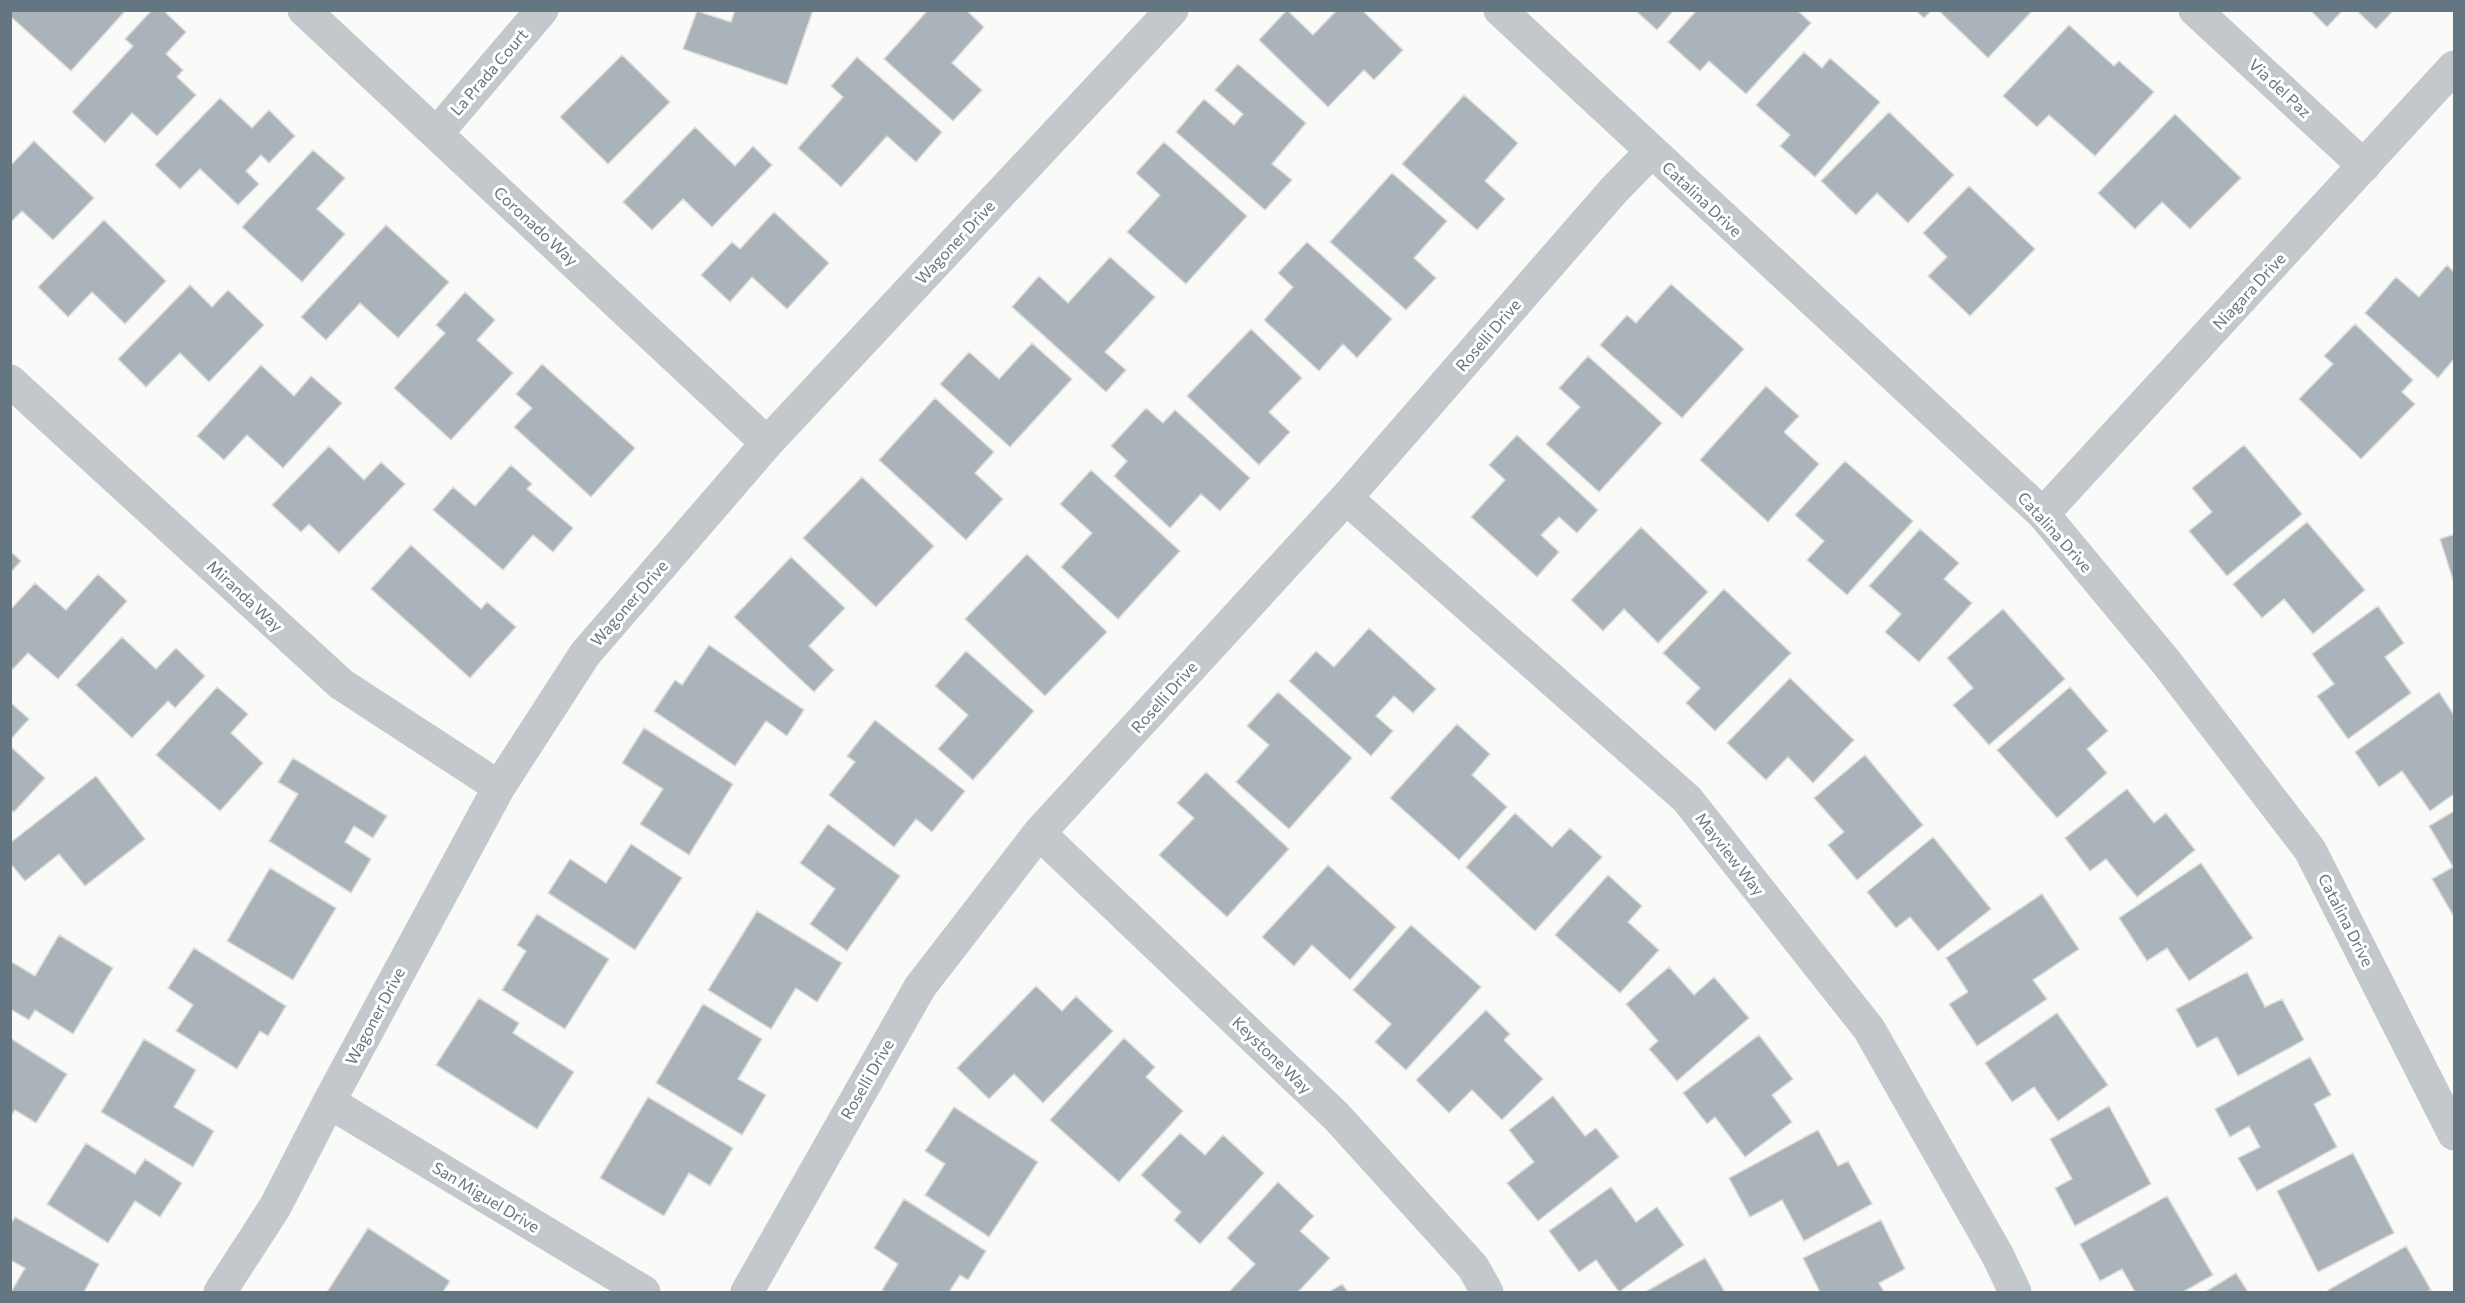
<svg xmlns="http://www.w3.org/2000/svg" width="2465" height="1303" font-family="Commissioner,sans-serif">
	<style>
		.building { fill: #aab3b9; stroke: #dcdcda; stroke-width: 1.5 }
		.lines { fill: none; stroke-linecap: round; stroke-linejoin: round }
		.minor { stroke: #c3c8cc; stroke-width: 33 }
		.tertiary { stroke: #c3c8cc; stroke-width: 33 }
		.labels { text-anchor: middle; stroke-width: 6; stroke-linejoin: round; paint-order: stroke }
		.street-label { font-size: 16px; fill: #657683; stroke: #fff }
	</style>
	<rect width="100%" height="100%" fill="#fafaf8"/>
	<!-- building -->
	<path class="building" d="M11,10H126L71,71L10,16Z
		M152,10H163L186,32L166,54L183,70L177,77L196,95L157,136L132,113L105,143L72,112L133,46L125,39Z
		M735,10H813L787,85L683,49L697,11L731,22Z
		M928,10H966L984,27L952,63L982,90L953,121L884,59Z
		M1287,10L1313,35L1337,10H1362L1403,50L1374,80L1364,70L1328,107L1259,40Z
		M1635,10H1674L1657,30Z
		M1697,10H1797L1811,23L1746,94L1709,61L1700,71L1668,42Z
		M1915,10H1932L1924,18Z
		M1938,10H2033L1988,58Z
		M2310,10H2343L2327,27Z
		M2356,10H2394L2376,29Z
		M2069,25L2114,66L2119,61L2154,92L2095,156L2049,115L2037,127L2003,96Z
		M1804,52L1822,68L1830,58L1880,102L1815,177L1780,146L1790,135L1756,105Z
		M622,55L670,102L608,164L560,117Z
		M857,57L942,132L916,162L887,136L841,187L798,148L843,97L831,86Z
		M1238,64L1306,123L1272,164L1292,180L1265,210L1176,132L1204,99L1234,125L1243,114L1215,90Z
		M1464,95L1518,143L1485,181L1505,199L1477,230L1402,164Z
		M220,98L252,128L269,110L295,136L269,163L261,155L246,171L259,184L238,205L200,169L180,189L155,165Z
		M1889,112L1954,175L1908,223L1877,193L1856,215L1821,181Z
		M2175,114L2241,178L2190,229L2162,202L2135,229L2098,193Z
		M695,127L735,166L753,146L772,165L712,227L683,199L652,230L623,202Z
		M34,141L94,198L53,240L22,211L10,223V166Z
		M1164,142L1247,216L1186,284L1127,232L1160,195L1136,173Z
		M313,150L345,178L317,209L345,234L302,282L242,227Z
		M1392,173L1447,221L1414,258L1436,278L1406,310L1330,242Z
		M1969,186L2035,249L1970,316L1928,276L1947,257L1923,233Z
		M774,212L829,263L787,309L752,277L730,302L701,275L732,242L740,249Z
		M104,220L166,281L125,324L92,292L68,317L38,287Z
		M386,225L449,282L398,338L360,303L326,340L301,317Z
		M1307,242L1392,319L1357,358L1343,344L1319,371L1264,320L1293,287L1278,273Z
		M1110,257L1155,297L1105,352L1126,370L1106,392L1012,307L1039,276L1068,303Z
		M2447,265L2454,272V359L2438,378L2365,313L2396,277L2419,297Z
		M1671,284L1744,349L1682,418L1600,345L1627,315L1636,323Z
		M190,285L212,307L228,290L264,325L209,382L180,353L146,387L118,359Z
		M465,292L495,320L477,340L513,373L451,440L394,388L445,333L436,325Z
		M2355,324L2413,380L2402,392L2415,404L2361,459L2299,399L2333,364L2324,356Z
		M1251,329L1302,378L1269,412L1290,432L1259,465L1187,396Z
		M1032,343L1072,379L1010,447L940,384L969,352L999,379Z
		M1588,356L1662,423L1599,492L1546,444L1580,407L1559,388Z
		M542,364L635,448L591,497L514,427L532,408L516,394Z
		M261,365L294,396L311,376L342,403L283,468L247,435L224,460L197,436Z
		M1766,386L1799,416L1784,432L1819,464L1768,522L1700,460Z
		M935,398L994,452L975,473L1003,499L966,540L879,460Z
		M1146,408L1163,423L1175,410L1250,478L1220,511L1201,494L1170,528L1114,476L1127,461L1111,446Z
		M1517,435L1598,510L1577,533L1559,517L1541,535L1559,552L1537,577L1471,517L1505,480L1489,465Z
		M2244,445L2302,514L2227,576L2189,531L2212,512L2192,488Z
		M329,446L364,480L381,462L405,484L339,553L309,524L301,532L272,505Z
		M1845,461L1913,521L1847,595L1807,560L1824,541L1795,515Z
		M511,465L532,484L527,489L573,528L553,552L533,535L503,570L433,510L453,487L475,506Z
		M1091,470L1180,551L1118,619L1061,567L1092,533L1060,504Z
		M862,477L934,546L876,607L803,538Z
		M2307,522L2365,590L2313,634L2284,599L2262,618L2233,584Z
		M1641,527L1708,592L1658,643L1624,609L1603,631L1571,600Z
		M1920,529L1959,563L1944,579L1972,603L1919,662L1885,632L1901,614L1869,586Z
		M2454,534V583L2440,539Z
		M411,545L481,609L487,602L516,627L470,678L371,589Z
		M10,551L21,561L10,573Z
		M1027,554L1107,632L1045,696L965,619Z
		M791,557L845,608L809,646L834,670L814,692L734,617Z
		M98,574L127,601L58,679L28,653L13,669L10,667V610L35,583L66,610Z
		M1724,589L1791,653L1715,731L1686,703L1700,688L1663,653Z
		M2378,606L2404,643L2385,657L2411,693L2348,739L2317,696L2334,684L2312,654Z
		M2003,609L2065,679L1989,745L1953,705L1973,688L1947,658Z
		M1369,628L1436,689L1413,713L1394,696L1376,716L1393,731L1371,756L1289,681L1316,651L1334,667Z
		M122,637L156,669L176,648L205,676L175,708L168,701L132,738L76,685Z
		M709,645L804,710L787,736L766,721L735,766L654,711L675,680L682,685Z
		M966,651L1034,711L973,780L938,749L968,715L935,686Z
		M1790,678L1854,740L1813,783L1788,757L1766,780L1727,743Z
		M217,687L248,714L231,733L263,763L220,811L156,755Z
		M2070,687L2108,731L2087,749L2107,773L2057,818L1997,750Z
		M1278,692L1352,758L1289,829L1236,782L1269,745L1247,726Z
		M2439,692L2454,715V794L2430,811L2402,771L2379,787L2355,752Z
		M10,702L29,719L10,740Z
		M875,720L965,791L932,832L916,819L894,847L829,795L855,762L847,756Z
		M1457,724L1490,754L1472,775L1507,807L1459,860L1390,798Z
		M644,728L733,784L689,855L640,824L663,789L622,763Z
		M10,746L45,778L14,812L10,809Z
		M1865,755L1923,825L1857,880L1828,845L1844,832L1814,798Z
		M293,758L387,816L373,838L354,826L345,842L371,859L351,893L269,841L298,794L278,782Z
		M1206,772L1289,849L1227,917L1159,855L1194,818L1177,803Z
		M96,776L145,839L85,886L59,854L25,881L10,863V843Z
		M2127,789L2154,823L2166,813L2195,850L2137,897L2106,859L2090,871L2065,838Z
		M2454,811V917L2432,879L2453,867L2429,826Z
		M1515,813L1552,847L1570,828L1602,857L1535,931L1466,867Z
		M828,824L900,876L847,951L810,924L835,889L800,863Z
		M1933,837L1991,909L1938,951L1910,917L1896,928L1867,892Z
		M631,844L682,878L635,950L548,893L570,859L606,883Z
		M2201,863L2253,938L2189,981L2167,948L2147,961L2119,918Z
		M1328,865L1396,927L1350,980L1312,945L1294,966L1262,937Z
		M270,868L336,908L293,980L227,941Z
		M1608,875L1642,906L1628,922L1659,950L1620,993L1555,935Z
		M2042,894L2079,949L2033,980L2047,999L1977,1046L1949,1004L1968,992L1946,958Z
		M757,911L842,963L817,1002L796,988L771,1029L708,990Z
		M537,914L609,959L565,1029L502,990L526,951L517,945Z
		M1411,925L1481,987L1406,1070L1375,1042L1391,1024L1353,990Z
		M59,935L113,968L73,1034L35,1010L29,1020L10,1009V961L35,976Z
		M194,948L286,1006L268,1036L260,1031L237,1069L176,1031L193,1005L168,988Z
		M1669,967L1694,995L1714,977L1749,1018L1677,1081L1649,1049L1658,1041L1626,1004Z
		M2247,972L2265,1007L2282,999L2304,1040L2238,1076L2217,1037L2197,1048L2176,1009Z
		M1036,986L1062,1011L1076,996L1113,1031L1043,1103L1014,1074L989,1099L957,1068Z
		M479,998L519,1023L513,1033L574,1072L537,1129L436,1065Z
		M703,1004L762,1039L738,1079L766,1095L742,1135L656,1083Z
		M1486,1010L1510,1034L1504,1040L1543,1079L1502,1120L1472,1090L1449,1113L1416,1080Z
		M2057,1013L2108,1085L2058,1121L2034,1087L2012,1102L1985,1063Z
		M1759,1035L1793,1079L1772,1095L1792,1122L1745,1157L1715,1117L1707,1124L1683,1093Z
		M10,1038L67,1074L36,1123L15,1110L10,1117Z
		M1124,1038L1155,1067L1146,1077L1183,1111L1119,1182L1050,1120Z
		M144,1039L196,1070L174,1107L214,1131L193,1167L101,1112Z
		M2310,1057L2331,1095L2314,1104L2337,1147L2257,1191L2238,1158L2260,1147L2249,1126L2230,1137L2215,1109Z
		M1553,1096L1585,1136L1596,1128L1619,1157L1538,1221L1507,1183L1534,1162L1509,1130Z
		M648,1097L733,1148L710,1186L689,1173L664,1216L600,1178Z
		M2109,1106L2151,1184L2075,1226L2055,1188L2072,1179L2050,1139Z
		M954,1107L1038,1162L989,1237L925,1195L945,1164L925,1151Z
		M1818,1130L1838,1166L1848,1161L1872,1204L1804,1241L1782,1200L1750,1217L1729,1178Z
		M1180,1133L1205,1155L1223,1135L1264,1173L1200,1244L1174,1220L1181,1212L1141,1175Z
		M86,1143L135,1174L145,1159L182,1183L160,1217L135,1201L108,1243L47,1204Z
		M2353,1153L2394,1233L2318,1272L2277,1191Z
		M1278,1182L1314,1216L1300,1231L1330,1258L1298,1292H1229L1255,1264L1227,1238Z
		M1611,1187L1636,1222L1657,1207L1684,1245L1619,1292L1596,1260L1579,1272L1549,1231Z
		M2167,1196L2213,1275L2183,1292H2135L2122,1269L2100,1281L2080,1244Z
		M904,1199L986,1251L968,1280L960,1275L949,1292H886L882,1290L898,1264L874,1248Z
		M15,1217L99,1264L84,1292H11L25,1268L10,1260V1225Z
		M1881,1220L1905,1269L1879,1283L1884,1292H1820L1803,1258Z
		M368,1228L450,1281L443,1292H327Z
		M2406,1246L2431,1290L2426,1292H2329L2328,1290Z
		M1705,1258L1725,1292H1645Z
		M2236,1273L2248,1292H2205Z
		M1342,1284L1348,1292H1329Z"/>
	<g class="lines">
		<!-- minor -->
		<path class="minor" d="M304,10L767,443
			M2195,10L2364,166
			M437,133L542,10
			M10,381L341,684L499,787
			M1346,498L1687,799L1869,1029L1998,1256L2015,1292
			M1039,833L1337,1117L1473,1267L1487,1292
			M329,1102L644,1292
			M220,1292L275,1207L329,1102L499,787L585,654L767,443L1172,10
			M747,1292L920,987L1039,833L1346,498L1614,190L1651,152"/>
		<!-- tertiary -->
		<path class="tertiary" d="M1500,10L2043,514L2166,662L2310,850L2454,1134
			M2043,514L2454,67"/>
	</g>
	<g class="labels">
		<!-- street labels -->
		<g class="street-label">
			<text transform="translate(489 72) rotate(-49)" y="6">La Prada Court</text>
			<text transform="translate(2280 88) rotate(43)" y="6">Via del Paz</text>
			<text transform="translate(1702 199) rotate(43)" y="6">Catalina Drive</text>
			<text transform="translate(536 226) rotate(43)" y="6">Coronado Way</text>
			<text transform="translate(955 242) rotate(-47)" y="6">Wagoner Drive</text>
			<text transform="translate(2249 291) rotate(-47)" y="6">Niagara Drive</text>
			<text transform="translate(1488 335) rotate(-49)" y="6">Roselli Drive</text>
			<text transform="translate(2055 532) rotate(48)" y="6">Catalina Drive</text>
			<text transform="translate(245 596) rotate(43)" y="6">Miranda Way</text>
			<text transform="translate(629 603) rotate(-49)" y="6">Wagoner Drive</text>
			<text transform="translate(1164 697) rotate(-48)" y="6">Roselli Drive</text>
			<text transform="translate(1730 854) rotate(52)" y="6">Mayview Way</text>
			<text transform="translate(2346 920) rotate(63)" y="6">Catalina Drive</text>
			<text transform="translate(375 1016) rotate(-62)" y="6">Wagoner Drive</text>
			<text transform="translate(1272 1055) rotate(44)" y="6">Keystone Way</text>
			<text transform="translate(867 1079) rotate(-60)" y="6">Roselli Drive</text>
			<text transform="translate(486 1197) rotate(31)" y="6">San Miguel Drive</text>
		</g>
	</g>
	<!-- border -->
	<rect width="2465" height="1303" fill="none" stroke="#657683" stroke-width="24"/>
</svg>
